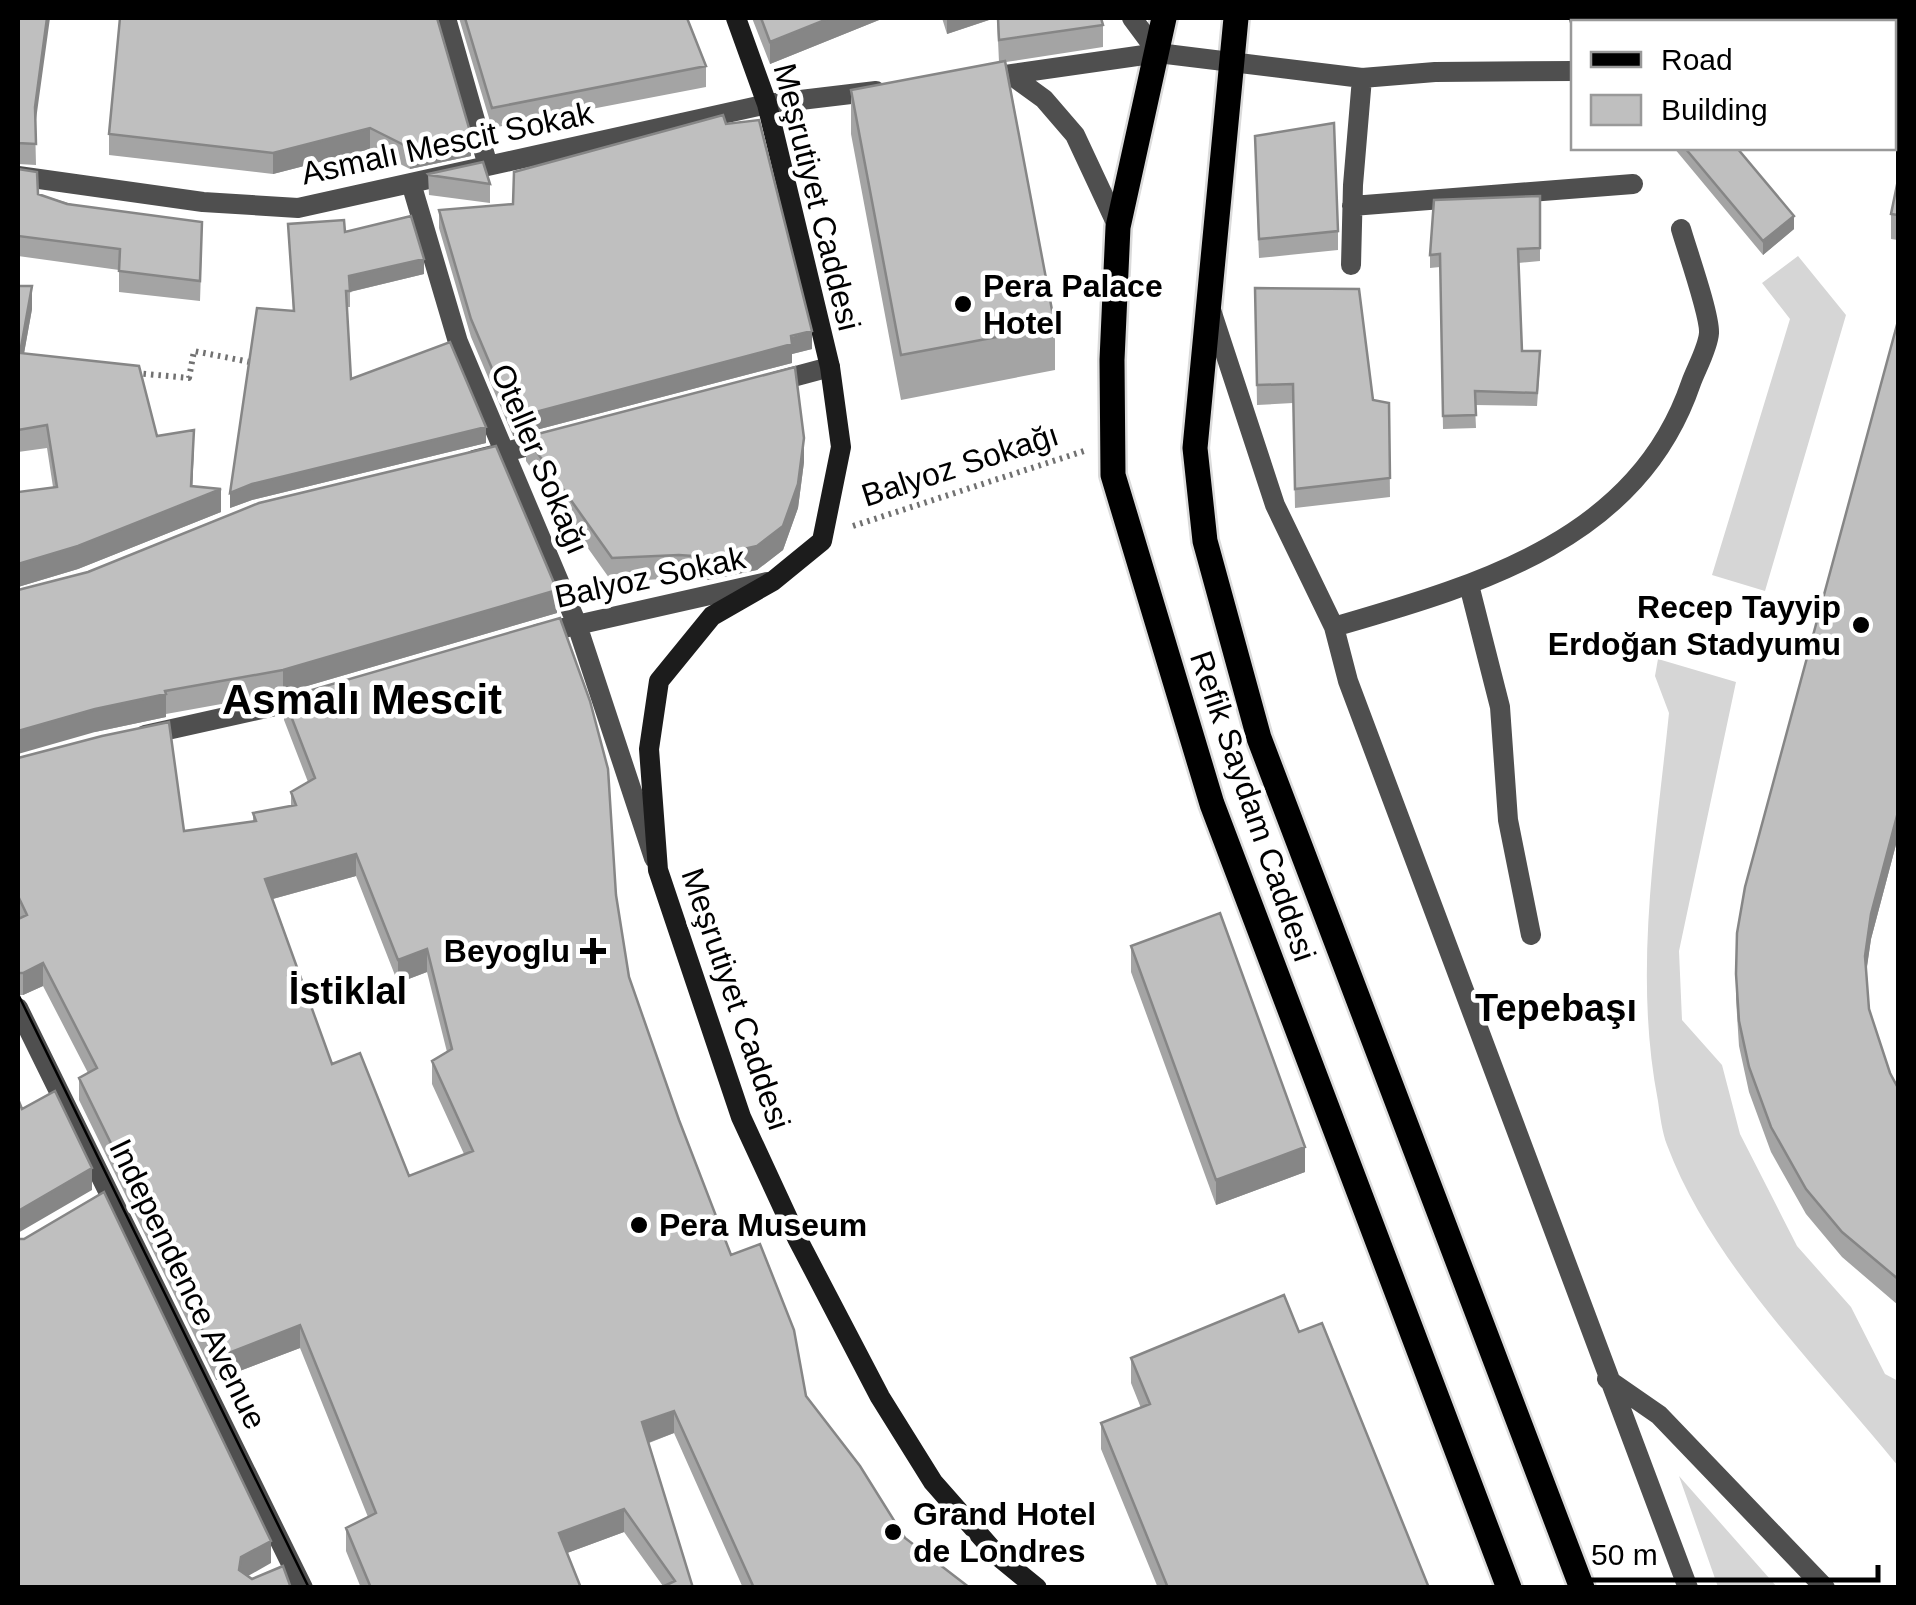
<svg xmlns="http://www.w3.org/2000/svg" width="1916" height="1605" font-family="Arial,sans-serif">
	<style>
		.grass { fill: #d6d6d6 }
		.lines { fill: none; stroke-linecap: round; stroke-linejoin: round }
		.primary-casing { stroke: #dbdbdb; stroke-width: 30 }
		.path { stroke: #717171; stroke-width: 6; stroke-dasharray: 2.5 5; stroke-linecap: butt }
		.lane { stroke: #4f4f4f; stroke-width: 20 }
		.street { stroke: #4f4f4f; stroke-width: 20 }
		.secondary { stroke: #1c1c1c; stroke-width: 20 }
		.primary { stroke: #000; stroke-width: 25 }
		.tram { stroke: #000; stroke-width: 2.5 }
		.wall { fill: #a4a4a4; fill-rule: evenodd }
		.shaded-wall { fill: #868686 }
		.building { fill: #bfbfbf; stroke: #868686; stroke-width: 2.5; fill-rule: evenodd }
		.poi-dot { fill: #000; stroke: #fff; stroke-width: 4 }
		.labels { text-anchor: middle; stroke-width: 9; stroke-linejoin: round; paint-order: stroke }
		.street-label { font-size: 32px; fill: #000; stroke: #fff }
		.poi-label { font-size: 32px; font-weight: bold; fill: #000; stroke: #fff; text-anchor: start }
		.quarter-label { font-size: 38px; font-weight: bold; fill: #000; stroke: #fff }
		.district-label { font-size: 42px; font-weight: bold; fill: #000; stroke: #fff }
	</style>
	<rect width="100%" height="100%" fill="#fff"/>
	<!-- grass -->
	<path class="grass" d="M1798,256L1846,315L1765,591L1712,575L1790,319L1762,283Z
		M1658,659L1736,682L1679,951L1682,1020L1722,1065L1740,1134L1797,1246L1851,1307L1885,1374L1898,1381V1466C1819,1368 1712,1265 1667,1145C1662,1132 1660,1115 1658,1101C1633,973 1656,841 1669,713L1655,676Z
		M1679,1476L1777,1587H1718Z"/>
	<g class="lines">
		<defs>
			<path id="primary" d="M1164,18L1118,227L1112,360L1113,475L1212,804L1509,1588
				M1236,18L1195,448L1205,541L1259,738L1582,1588"/>
		</defs>
		<!-- primary casing -->
		<use href="#primary" class="primary-casing"/>
		<!-- path -->
		<path class="path" d="M136,373L189,378L194,351L255,363
			M853,526L1084,451"/>
		<!-- lane -->
		<path class="lane" d="M1210,307L1275,505L1334,627L1348,681L1688,1588
			M1469,585L1500,707L1508,820L1531,935
			M1334,627C1478,585 1637,541 1691,383C1696,369 1708,348 1709,333C1710,315 1687,250 1681,229
			M1607,1379L1659,1415L1825,1588"/>
		<!-- street -->
		<path class="street" d="M446,18L488,166
			M1132,18L1158,53
			M1579,18L1580,22
			M1011,75L1044,99L1075,135L1118,227
			M984,78L1158,53L1362,78L1435,72L1574,71
			M1894,80H1898
			M18,176L203,202L298,208L767,104L876,91
			M411,183L458,342L576,622L654,858
			M1352,206L1633,184
			M1351,265L1353,185L1362,78
			M774,382L830,367
			M474,460L552,440
			M537,634L767,582
			M145,735L307,699
			M18,1008L303,1588"/>
		<!-- secondary -->
		<path class="secondary" d="M736,18L767,104L830,367L841,447L822,541L773,581L712,616L659,681L649,749L658,870L741,1117L797,1238L880,1397L933,1482L999,1557L1037,1588"/>
		<!-- primary -->
		<use href="#primary" class="primary"/>
		<!-- tram -->
		<path class="tram" d="M18,994L309,1588"/>
	</g>
	<!-- wall -->
	<path class="wall" d="M18,18L35,123L36,165L18,164Z
		M120,18L471,156L410,169L370,149L273,174L109,155V134Z
		M459,18H687L706,66V87L492,128Z
		M752,18H884L770,64Z
		M942,18H995L947,34Z
		M997,18H1101L1103,25V47L1006,62L1055,326V370L901,400L851,134V90L999,62Z
		M1586,18H1898V59H1894V22H1586Z
		M1674,148H1737L1794,229L1763,255Z
		M1255,156L1338,231V250L1259,258Z
		M18,169L38,194L202,242L200,301L119,292V270L18,256Z
		M428,174L490,184V203L429,195Z
		M1898,180V240L1891,239V214Z
		M1540,196V261L1518,263L1522,351L1540,364L1537,406L1475,405L1476,428L1443,429L1440,267L1430,268V255Z
		M439,210L812,349L792,354V363L513,436L471,337L439,228Z
		M288,224L345,232L424,274L350,292V307H347L351,379L486,443L252,500L230,508L293,311Z
		M18,286L32,309L24,353L157,436L194,453L192,486L221,512L78,569L18,587V492L53,487L47,448L18,452Z
		M1255,288L1373,400L1389,403L1390,497L1295,508L1293,403L1257,405Z
		M1898,321V837L1871,939L1866,972L1869,1009L1890,1073L1898,1088V1305L1842,1257L1806,1214L1771,1152L1749,1092L1739,1046L1736,999V974Z
		M526,437L804,462L798,508L783,550L757,570L708,580L679,578L612,582L526,461Z
		M18,590L557,613L283,693L166,714V717L95,732Z
		M284,698L616,895L629,977L679,1120L731,1255L806,1396L905,1538L970,1588H743L674,1433L649,1443L693,1588L663,1586L624,1532L567,1553L581,1588H361L346,1551V1528L368,1517L300,1348L216,1380L79,1100V1078L88,1073L43,986L23,995H18V758L184,831L253,822V813L291,806V792L308,782L284,720ZM356,876L398,983L427,972L447,1052L432,1061V1084L464,1154L409,1176L332,1064L273,899Z
		M1131,946L1305,1172L1216,1205L1131,972Z
		M1299,1332L1429,1588H1158L1101,1449V1423L1141,1408L1131,1383V1358Z"/>
	<!-- shaded-wall -->
	<path class="shaded-wall" d="M47,18H50L35,127V107Z
		M830,18H884L770,64V42Z
		M947,18H995L947,34Z
		M370,128V149L273,174V153Z
		M471,135V156L410,169V148Z
		M1794,216V229L1763,255V241Z
		M424,259V274L349,292V276Z
		M32,286V309L20,376V353Z
		M812,331V349L792,354V363L513,436V418Z
		M486,427V443L252,500L230,508V493L252,484Z
		M194,430L192,501L221,489V512L78,569L18,587V564Z
		M804,438V462L798,508L783,550L757,570L708,580V557Z
		M557,590V613L283,693V670Z
		M166,694V717L95,732L18,754V731L95,709Z
		M1898,812V837L1871,939L1865,981V956L1871,914Z
		M356,854V876L265,901V879Z
		M427,949V972L398,983V960Z
		M43,963V986L23,995V973Z
		M1305,1147V1172L1216,1205V1180Z
		M92,1168V1190L18,1233V1211Z
		M300,1325V1348L216,1380V1358Z
		M674,1411V1433L642,1445V1422Z
		M624,1509V1532L559,1556V1533Z
		M271,1541V1563L241,1580L239,1570L241,1557Z"/>
	<!-- building -->
	<path class="building" d="M18,18H47L35,107L36,144L18,143Z
		M120,18H437L471,135L410,148L370,128L273,153L109,134Z
		M465,18H687L706,66L492,108Z
		M761,18H830L770,42Z
		M998,18H1101L1103,25L999,40Z
		M1724,18H1898V38H1894V22H1723Z
		M1005,61L1055,326L901,355L851,90Z
		M723,115L726,124L759,120L812,331L791,336L792,344L513,418L471,319L439,210L513,204L514,172Z
		M1334,123L1338,231L1259,239L1255,136Z
		M1685,148H1737L1794,216L1763,241Z
		M483,162L490,184L429,175L428,174Z
		M18,169L37,172L38,194L67,204L202,222L200,281L119,271L120,249L18,236Z
		M1898,180V215L1891,214Z
		M1540,196V248L1518,249L1522,351H1540L1537,393L1475,391L1476,415L1443,416L1440,254L1430,255L1434,200Z
		M411,216L424,259L349,276L350,291H346L351,379L450,342L486,427L252,484L230,493L257,308L294,311L288,224L344,220L345,232Z
		M18,286H32L20,353L139,366L157,436L194,430L191,486L221,489L78,546L18,564V492L57,487L47,425L18,430Z
		M1255,288L1359,289L1373,400L1389,403L1390,478L1295,489L1293,384L1257,385Z
		M1898,321V812L1871,914L1865,956L1869,1009L1890,1073L1898,1088V1279L1842,1232L1806,1189L1771,1127L1749,1067L1739,1021L1736,974L1737,933L1745,887Z
		M795,367L804,438L798,484L783,526L757,546L708,557L679,555L612,558L526,437Z
		M496,446L557,590L283,670L165,691L166,694L95,709L18,731V590L88,572L259,503Z
		M560,618L590,701L608,769L616,895L629,977L679,1120L731,1255L760,1244L794,1330L806,1396L860,1466L905,1538L970,1588H754L674,1411L642,1422L693,1588H660L675,1581L624,1509L559,1533L581,1588H371L346,1528L376,1513L300,1325L216,1358L79,1078L97,1068L43,963L23,973H18V919L27,915L18,896V758L102,736L169,722L184,831L256,821L253,813L296,805L291,792L315,778L284,698ZM356,854L398,960L427,949L452,1049L432,1061L473,1151L409,1176L360,1053L332,1064L265,879Z
		M1220,913L1305,1147L1216,1180L1131,946Z
		M55,1091L92,1168L18,1211V1099L22,1109Z
		M104,1192L271,1541L241,1557L239,1570L252,1579L283,1566L291,1588H18V1239H24Z
		M1284,1295L1299,1332L1322,1323L1429,1588H1168L1101,1423L1150,1404L1131,1358Z"/>
	<!-- markers -->
	<g class="poi-dot">
		<circle cx="963" cy="304" r="10"/>
		<circle cx="1861" cy="625" r="10"/>
		<path d="M588 936h10v10h10v10h-10v10h-10v-10h-10v-10h10z"/>
		<circle cx="639" cy="1225" r="10"/>
		<circle cx="893" cy="1532" r="10"/>
	</g>
	<g class="labels">
		<!-- street labels -->
		<g class="street-label">
			<text transform="translate(447 143) rotate(-12)" y="11">Asmalı Mescit Sokak</text>
			<text transform="translate(817 197) rotate(76)" y="11">Meşrutiyet Caddesi</text>
			<text transform="translate(540 459) rotate(67)" y="11">Oteller Sokağı</text>
			<text transform="translate(960 465) rotate(-18)" y="11">Balyoz Sokağı</text>
			<text transform="translate(650 577) rotate(-12)" y="11">Balyoz Sokak</text>
			<text transform="translate(1253 806) rotate(71)" y="11">Refik Saydam Caddesi</text>
			<text transform="translate(736 999) rotate(71)" y="11">Meşrutiyet Caddesi</text>
			<text transform="translate(188 1284) rotate(64)" y="11">Independence Avenue</text>
		</g>
		<!-- poi labels -->
		<g class="poi-label">
			<text x="983" y="297">Pera Palace<tspan x="983" dy="37">Hotel</tspan></text>
			<text x="1841" y="618" text-anchor="end">Recep Tayyip<tspan x="1841" dy="37">Erdoğan Stadyumu</tspan></text>
			<text x="570" y="962" text-anchor="end">Beyoglu</text>
			<text x="659" y="1236">Pera Museum</text>
			<text x="913" y="1525">Grand Hotel<tspan x="913" dy="37">de Londres</tspan></text>
		</g>
		<!-- quarter labels -->
		<g class="quarter-label">
			<text x="348" y="1004">İstiklal</text>
			<text x="1556" y="1021">Tepebaşı</text>
		</g>
		<!-- district labels -->
		<g class="district-label">
			<text x="362" y="714">Asmalı Mescit</text>
		</g>
	</g>
	<!-- border -->
	<rect width="1916" height="1605" fill="none" stroke="#000000" stroke-width="40"/>
	<!-- legend -->
	<rect x="1571" y="20" width="325" height="130" fill="#ffffff" stroke="#999999" stroke-width="2.5"/>
	<rect x="1591" y="52" width="50" height="15" fill="#000000" stroke="#999999" stroke-width="2.5"/>
	<text x="1661" y="70" font-size="30" fill="#000000">Road</text>
	<rect x="1591" y="95" width="50" height="30" fill="#bfbfbf" stroke="#999999" stroke-width="2.5"/>
	<text x="1661" y="120" font-size="30" fill="#000000">Building</text>
	<!-- scale -->
	<path d="M1576 1565v15h302v-15" fill="none" stroke="#000000" stroke-width="5"/>
	<text x="1591" y="1565" font-size="30" fill="#000000" stroke="#ffffff" stroke-width="8" paint-order="stroke">50 m</text>
</svg>
